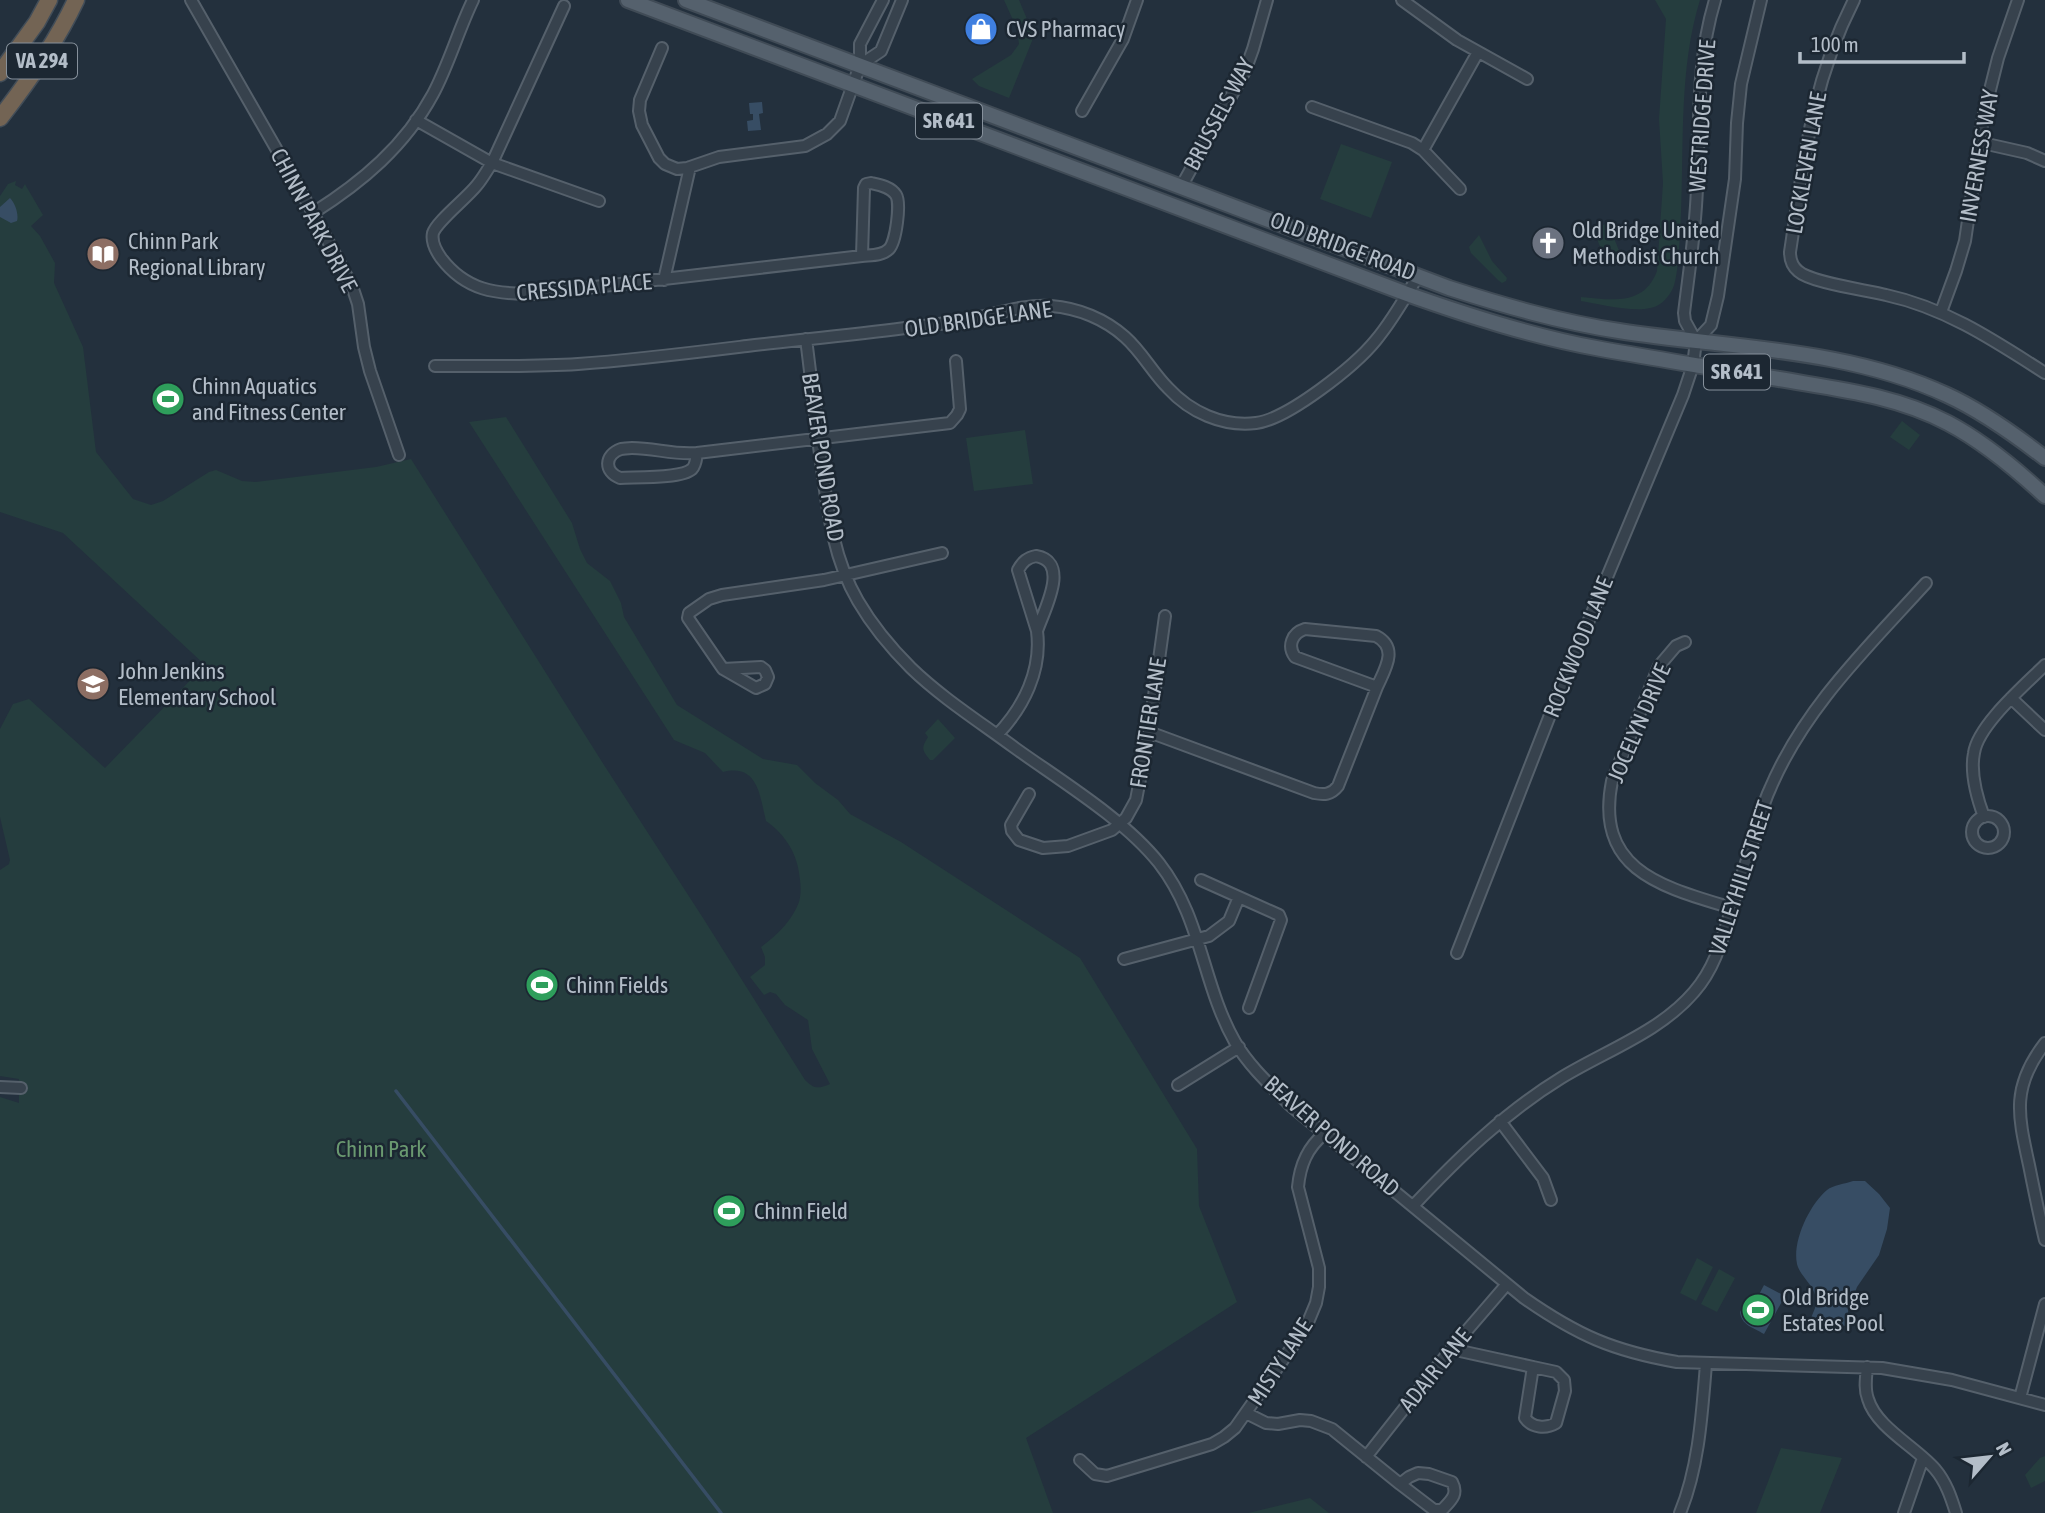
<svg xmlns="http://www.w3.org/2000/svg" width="2045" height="1513" font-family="'Asap Condensed',sans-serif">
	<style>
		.green { fill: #253d3e }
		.water { fill: #374d64 }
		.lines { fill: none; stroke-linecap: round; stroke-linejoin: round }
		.stream { stroke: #374d64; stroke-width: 3.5 }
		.minor-casing { stroke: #55606b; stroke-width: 14 }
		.major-casing { stroke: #404b56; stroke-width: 18 }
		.highway-casing { stroke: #424d58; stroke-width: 19 }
		.minor { stroke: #37424d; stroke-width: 10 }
		.major { stroke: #55616d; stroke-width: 14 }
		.highway { stroke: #736454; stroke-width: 16 }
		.labels { text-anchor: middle; stroke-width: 5; stroke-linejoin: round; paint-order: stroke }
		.shield { fill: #1c2732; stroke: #86909b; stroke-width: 2 }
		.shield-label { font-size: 21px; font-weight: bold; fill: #b3bdc8 }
		.poi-label { font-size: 23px; fill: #b3bdc8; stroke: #1c2732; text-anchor: start }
		.street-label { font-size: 23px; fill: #b3bdc8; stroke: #1c2732 }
		.park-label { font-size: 23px; fill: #6a9970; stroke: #1c2732 }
	</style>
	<rect width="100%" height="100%" fill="#23303d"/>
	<!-- green -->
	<path class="green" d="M1004,0H1019L1034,36L1009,98L979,86L972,79L1011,55L1019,44L1017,29Z
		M1655,0H1700C1679,68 1684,142 1681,213C1680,230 1679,274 1673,288C1671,293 1665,301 1660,304C1644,316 1601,304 1581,301V297C1612,300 1644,306 1657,271L1663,183L1659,119L1666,19Z
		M1341,144L1392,162L1371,218L1320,199Z
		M16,181L15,185L22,189L25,184L26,186L43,215L31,226L40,236L55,263L54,283L83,347L96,452L133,499L151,505L163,501L209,472L216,470L242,481L256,482L376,467L411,459L604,765L703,918L805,1080C814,1089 818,1089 830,1084L812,1049L808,1020L785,1005L776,994L770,992L764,995L750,977L765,965V957L761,947C777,935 792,921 799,902C801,895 801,887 800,880C798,855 787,836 766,821C760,796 758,763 723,772L705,753L674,740L469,422L506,417L572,523L580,549L587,563L610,581L621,603L624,617L677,705L763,759L797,765L815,783L838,800L850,814L901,842L1080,958L1197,1149L1199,1206L1237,1302L1026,1438L1053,1513H0V1097L19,1103V1079L0,1076V870L9,864L10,860L0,817V729L13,704L29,699L105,768L205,665L63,533L0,512V196L8,184Z
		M1608,223L1620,253L1605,259L1593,229Z
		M1479,235L1492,261L1507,278L1506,281L1502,283L1498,280L1471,253L1469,247Z
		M1902,421L1920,435L1909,450L1890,437Z
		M1025,430L1033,484L974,491L966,438Z
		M938,719L955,738L933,760H930C922,750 921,748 928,737L925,733Z
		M1697,1258L1713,1267L1696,1301L1680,1293Z
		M1719,1269L1735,1278L1717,1312L1701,1304Z
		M1781,1448L1842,1458L1820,1513H1756Z
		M2045,1456V1481L2031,1488L2025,1475L2040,1458Z
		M1310,1498L1329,1513H1248Z"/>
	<!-- water -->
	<path class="water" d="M762,102L763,113L759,114L761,130L748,131L747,121L753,120V114H750L749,103Z
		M10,198C15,203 19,214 17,221L11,223L0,217V207Z
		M1853,1181H1865L1879,1194L1890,1208L1887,1229L1879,1255L1857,1287L1848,1311V1324L1842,1327L1827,1326L1820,1331L1811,1328C1808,1317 1816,1312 1816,1302C1817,1287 1800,1277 1797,1264C1792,1241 1810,1204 1827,1190C1833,1185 1845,1184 1853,1181Z
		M1764,1285L1785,1296L1764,1334C1754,1328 1741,1325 1740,1312L1743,1306L1754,1304Z"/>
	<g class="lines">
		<!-- stream -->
		<path class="stream" d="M396,1091L721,1513"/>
		<defs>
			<path id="minor" d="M191,0L313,213L352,286L358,304L364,347L370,371L399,455
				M1402,0L1457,40L1527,79
				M1854,0C1811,84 1804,161 1790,252C1790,260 1792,266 1798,271C1811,283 1867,290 1886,295C1946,308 1995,341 2045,373
				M564,6L492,163C487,170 483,178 477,185C467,198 437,221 433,233C431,242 436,251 441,258C466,291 496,294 534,294L862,256
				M662,48L640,100L639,111L642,125L659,158L665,164L677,169L687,168L719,157L805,146L827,134L840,121L860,65V44L883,0
				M860,65L881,51L902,0
				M1312,107L1412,143L1423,150L1460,189
				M1082,111L1123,39L1137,0
				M416,120L492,163L599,201
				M1978,142L2027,153L2045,161
				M1423,150L1478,52
				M871,183C880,185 891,187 896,195C901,203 896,242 889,249C882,256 871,255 862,256L864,188L866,184Z
				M1181,187L1245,71L1253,49L1267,0
				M313,213C362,182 405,146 433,94C449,64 458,31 473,0
				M664,280L690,167
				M1941,312L1956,271L1965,241L1983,118L1998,58L2018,0
				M806,339C811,377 815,416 820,454C827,505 832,557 858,601C872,625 891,648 911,668C942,698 980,722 1015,748C1061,781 1124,819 1159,863C1202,918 1202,984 1235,1042C1249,1066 1271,1086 1291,1106L1524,1298C1577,1335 1613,1351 1677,1362L1882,1368L1952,1380L2045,1405
				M1696,341L1711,325L1718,296L1735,179L1737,123L1741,84L1761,0
				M1696,341L1685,321L1684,313C1689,271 1696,228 1697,186C1700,121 1696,63 1715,0
				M435,366C483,366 530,367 578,364C634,360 690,353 747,346C799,340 852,335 905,328C926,326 949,323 970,319C996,314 1024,304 1051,306C1078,308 1105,319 1125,337C1142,352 1152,372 1168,388C1190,412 1222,427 1256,423C1288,419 1355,366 1376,340C1392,321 1405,298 1418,276
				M632,448C655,448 673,455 697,453C696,459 696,465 692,469C681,479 635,477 620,478C604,472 604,455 621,449C621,449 631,448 632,448Z
				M697,453L950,423L957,415L960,409L956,361
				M1036,556C1071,562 1044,610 1037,631L1018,570C1023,561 1027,558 1036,556Z
				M1305,629L1376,636C1399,648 1385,669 1377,687L1295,657C1287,646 1292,633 1305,629Z
				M1685,642L1676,646L1659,666L1612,781C1594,871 1663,887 1732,908
				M761,667L765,670L768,677L765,684L756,688L723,669Z
				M723,669L688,618L689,613L709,599L722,595L824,580L942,553
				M2011,698L2045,730
				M1149,732L1314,793C1324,795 1331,795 1338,786L1377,687
				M997,735C1024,707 1042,670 1037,631
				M1029,794L1011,825L1012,831L1019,840L1043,848L1068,846L1112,830L1126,818L1136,800L1149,732L1165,616
				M1972 832a16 16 0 1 1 32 0a16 16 0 1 1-32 0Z
				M1984,817C1977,798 1970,773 1974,753C1978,725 2025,685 2045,665
				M1201,880L1279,915L1281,920L1249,1008
				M1457,953L1559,692L1683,395L1693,365L1696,341
				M1124,959L1209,936L1229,921L1239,897
				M2045,1043C2011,1087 2018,1115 2029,1165C2034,1190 2039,1215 2045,1240
				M1178,1085L1239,1047
				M0,1087L21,1088
				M1500,1121L1543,1178L1551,1200
				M1413,1206C1458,1158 1504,1113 1561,1078C1605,1051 1660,1032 1694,992C1715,968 1722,940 1731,910C1739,885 1747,860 1755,834C1760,819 1763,803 1770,789C1804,708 1868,647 1926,583
				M1451,1349L1533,1367
				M1533,1367L1556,1372L1564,1380L1565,1391L1556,1423C1546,1429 1532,1428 1525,1418Z
				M1867,1367C1866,1378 1864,1389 1868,1399C1876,1427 1916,1447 1935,1469C1946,1482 1951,1497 1956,1513
				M2020,1398L2045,1304
				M1246,1413L1266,1423L1278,1424L1300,1420L1311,1421L1332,1429L1400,1484
				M1366,1457L1451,1349L1507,1284
				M1080,1460L1095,1474L1107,1476L1212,1444L1224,1437L1235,1428L1306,1327L1316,1303L1319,1287V1268L1298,1187C1300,1165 1307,1148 1324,1134
				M1418,1473L1429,1474L1452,1482C1459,1495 1450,1501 1442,1510H1434L1400,1484L1409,1477Z
				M1680,1513C1699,1467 1702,1413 1706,1364
				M1904,1513L1923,1458"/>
			<path id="major" d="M628,0L1407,294C1469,316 1531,336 1596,348C1657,359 1718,369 1779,379C1837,389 1895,395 1948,423C1984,442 2015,468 2045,496
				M686,0L1449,288C1505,306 1560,322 1619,331C1727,348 1847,348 1947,395C1982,411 2014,434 2045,458"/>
			<path id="highway" d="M0,73L37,22L49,0
				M0,118C29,81 56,43 76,0"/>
		</defs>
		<!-- minor casing -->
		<use href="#minor" class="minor-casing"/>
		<!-- major casing -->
		<use href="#major" class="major-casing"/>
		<!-- highway casing -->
		<use href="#highway" class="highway-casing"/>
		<!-- minor -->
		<use href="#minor" class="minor"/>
		<!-- major -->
		<use href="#major" class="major"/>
		<!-- highway -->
		<use href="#highway" class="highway"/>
	</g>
	<!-- icons -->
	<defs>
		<symbol id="shop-disc" viewBox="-11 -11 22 22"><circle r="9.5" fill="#3f7fe0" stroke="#1c2732"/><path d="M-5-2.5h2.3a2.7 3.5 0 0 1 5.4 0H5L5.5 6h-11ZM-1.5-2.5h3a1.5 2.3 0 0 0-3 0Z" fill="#fff"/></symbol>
		<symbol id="church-disc" viewBox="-11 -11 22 22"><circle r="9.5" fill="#6b7280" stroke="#1c2732"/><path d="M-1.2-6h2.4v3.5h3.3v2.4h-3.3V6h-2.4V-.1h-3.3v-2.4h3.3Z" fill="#fff"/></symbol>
		<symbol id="library-disc" viewBox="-11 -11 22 22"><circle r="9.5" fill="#8d6e63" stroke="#1c2732"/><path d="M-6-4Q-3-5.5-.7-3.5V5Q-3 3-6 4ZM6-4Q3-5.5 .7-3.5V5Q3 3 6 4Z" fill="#fff"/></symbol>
		<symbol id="stadium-disc" viewBox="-11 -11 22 22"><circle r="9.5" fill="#2e9e5b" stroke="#1c2732"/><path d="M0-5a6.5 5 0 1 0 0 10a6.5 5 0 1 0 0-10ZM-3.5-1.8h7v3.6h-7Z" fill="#fff"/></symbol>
		<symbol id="school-disc" viewBox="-11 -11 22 22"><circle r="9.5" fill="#8d6e63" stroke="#1c2732"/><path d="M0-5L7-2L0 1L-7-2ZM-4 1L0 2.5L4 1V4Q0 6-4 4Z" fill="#fff"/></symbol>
	</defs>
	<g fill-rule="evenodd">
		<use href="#shop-disc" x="962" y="10" width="38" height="38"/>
		<use href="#church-disc" x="1529" y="224" width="38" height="38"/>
		<use href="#library-disc" x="84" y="235" width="38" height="38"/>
		<use href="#stadium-disc" x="149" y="380" width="38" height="38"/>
		<use href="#school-disc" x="74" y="665" width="38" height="38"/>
		<use href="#stadium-disc" x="523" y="966" width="38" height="38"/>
		<use href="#stadium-disc" x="710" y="1192" width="38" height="38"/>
		<use href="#stadium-disc" x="1739" y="1291" width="38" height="38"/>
	</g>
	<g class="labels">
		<!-- shield labels -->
		<g class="shield">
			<rect x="7" y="43.5" width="70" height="35" rx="5"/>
			<rect x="916" y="103.5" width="66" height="35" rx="5"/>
			<rect x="1704" y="354.5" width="66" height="35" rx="5"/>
		</g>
		<g class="shield-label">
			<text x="42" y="68">VA 294</text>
			<text x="949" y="128">SR 641</text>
			<text x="1737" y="379">SR 641</text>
		</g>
		<!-- poi labels -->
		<g class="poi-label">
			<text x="1006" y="37">CVS Pharmacy</text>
			<text x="1572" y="238">Old Bridge United<tspan x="1572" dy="26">Methodist Church</tspan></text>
			<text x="128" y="249">Chinn Park<tspan x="128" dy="26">Regional Library</tspan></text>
			<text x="192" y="394">Chinn Aquatics<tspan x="192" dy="26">and Fitness Center</tspan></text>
			<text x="118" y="679">John Jenkins<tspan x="118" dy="26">Elementary School</tspan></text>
			<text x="566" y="993">Chinn Fields</text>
			<text x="754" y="1219">Chinn Field</text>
			<text x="1782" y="1305">Old Bridge<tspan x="1782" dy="26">Estates Pool</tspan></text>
		</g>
		<!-- street labels -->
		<g class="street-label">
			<text transform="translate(1219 114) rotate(-62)" y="8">BRUSSELS WAY</text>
			<text transform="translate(1702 116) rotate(-86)" y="8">WESTRIDGE DRIVE</text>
			<text transform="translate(1979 156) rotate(-80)" y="8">INVERNESS WAY</text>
			<text transform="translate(1806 163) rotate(-80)" y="8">LOCKLEVEN LANE</text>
			<text transform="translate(314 220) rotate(62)" y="8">CHINN PARK DRIVE</text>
			<text transform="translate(1343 246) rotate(21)" y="8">OLD BRIDGE ROAD</text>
			<text transform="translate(584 287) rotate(-5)" y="8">CRESSIDA PLACE</text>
			<text transform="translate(978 319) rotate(-8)" y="8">OLD BRIDGE LANE</text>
			<text transform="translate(823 457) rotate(81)" y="8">BEAVER POND ROAD</text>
			<text transform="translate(1578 647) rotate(-68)" y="8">ROCKWOOD LANE</text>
			<text transform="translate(1148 723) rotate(-81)" y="8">FRONTIER LANE</text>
			<text transform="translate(1639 723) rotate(-67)" y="8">JOCELYN DRIVE</text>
			<text transform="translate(1741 878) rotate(-72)" y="8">VALLEYHILL STREET</text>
			<text transform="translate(1332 1136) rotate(41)" y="8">BEAVER POND ROAD</text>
			<text transform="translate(1280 1362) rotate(-57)" y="8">MISTY LANE</text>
			<text transform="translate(1435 1370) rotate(-51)" y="8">ADAIR LANE</text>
		</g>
		<!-- park labels -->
		<g class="park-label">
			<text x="381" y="1157">Chinn Park</text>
		</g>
	</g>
	<!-- north arrow -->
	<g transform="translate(1989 1457) rotate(62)" stroke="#1c2732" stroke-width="5" paint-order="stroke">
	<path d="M0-5L12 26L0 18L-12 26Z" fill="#b3bdc8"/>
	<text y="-10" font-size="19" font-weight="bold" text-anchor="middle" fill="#b3bdc8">N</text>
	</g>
	<!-- scale -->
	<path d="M1800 52v10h164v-10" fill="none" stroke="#b3bdc8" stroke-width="3.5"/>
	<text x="1811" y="52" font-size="21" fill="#b3bdc8" stroke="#1c2732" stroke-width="5" paint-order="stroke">100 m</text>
</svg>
